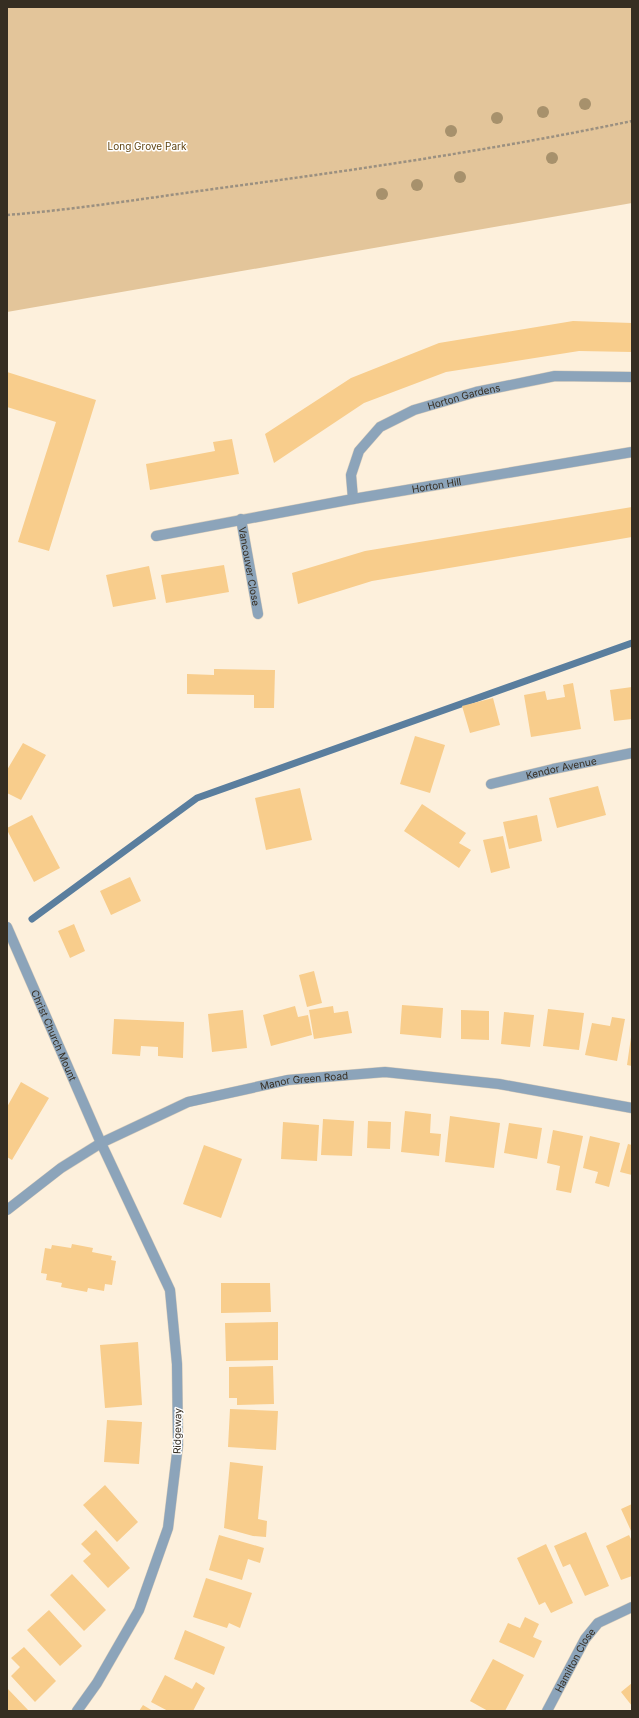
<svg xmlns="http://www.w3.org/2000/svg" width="639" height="1718" font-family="Inter,sans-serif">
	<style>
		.green { fill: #e3c59a }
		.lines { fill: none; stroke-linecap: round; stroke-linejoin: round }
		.stream { stroke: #5a7e9e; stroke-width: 7 }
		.building { fill: #f8cd8c }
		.minor-casing { stroke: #d9cdbb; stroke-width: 11 }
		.path { stroke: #9b9080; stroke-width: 2.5; stroke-dasharray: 3 2; stroke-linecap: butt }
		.minor { stroke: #8ca4ba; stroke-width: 10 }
		.tree { fill: #a7916c }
		.labels { text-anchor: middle; stroke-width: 3; stroke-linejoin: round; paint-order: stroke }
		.park-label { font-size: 10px; fill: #604411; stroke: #fff }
		.street-label { font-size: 10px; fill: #362e22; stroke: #fff }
	</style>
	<rect width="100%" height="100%" fill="#fdf0dc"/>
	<!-- green -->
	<path class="green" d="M7,7H632V203L7,312Z"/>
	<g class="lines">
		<!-- stream -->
		<path class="stream" d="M32,919L197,798L632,643"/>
	</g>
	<!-- building -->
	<path class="building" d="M573,321L632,323V352L579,351L446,372L364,403L274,463L265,434L351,378L439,343Z
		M7,372L96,400L49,551L18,542L56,422L7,407Z
		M232,439L239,474L150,490L146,464L215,451L213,442Z
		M632,507V537L372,581L298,604L292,573L365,551Z
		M224,565L229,592L166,603L161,575Z
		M149,566L156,599L113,607L106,575Z
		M214,669L275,670L274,708H254V695L187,694V674L214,675Z
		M573,683L581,729L531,737L524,695L545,691L547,700L565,697L563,685Z
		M632,687V719L614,721L610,690Z
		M493,698L500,725L470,733L462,706Z
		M415,736L445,745L430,793L400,784Z
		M23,743L46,755L21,800L7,793V770Z
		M598,786L606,815L557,828L549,798Z
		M300,788L312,840L266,850L255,798Z
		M422,804L466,833L459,843L471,850L459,868L404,831Z
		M32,815L60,868L34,882L7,830V828Z
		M537,815L542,841L509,849L503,822Z
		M503,836L510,868L491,873L483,840Z
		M130,877L141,901L111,915L100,891Z
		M74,924L85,951L70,958L58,931Z
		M314,971L322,1003L307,1007L299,975Z
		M402,1005L443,1008L441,1038L400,1034Z
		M295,1006L298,1017L308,1015L312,1035L271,1046L263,1015Z
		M333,1006L334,1013L348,1011L352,1033L314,1039L309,1010Z
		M548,1009L584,1013L579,1050L543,1046Z
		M243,1010L247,1048L212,1052L208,1014Z
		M461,1010L489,1011V1040L461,1039Z
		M504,1012L534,1015L530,1047L501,1044Z
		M612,1017L625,1019L617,1061L585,1055L592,1023L610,1026Z
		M114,1019L184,1022L183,1058L158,1056V1047L141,1046L140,1056L112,1054Z
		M631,1037H632V1066L627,1065Z
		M21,1082L49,1098L12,1160L7,1157V1107Z
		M405,1111L431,1114L430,1133L441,1134L439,1156L401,1152Z
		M450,1116L500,1123L494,1168L445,1162Z
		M323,1119L354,1121L352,1156L321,1155Z
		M368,1121L391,1122L390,1149L367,1148Z
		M283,1122L319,1125L317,1161L281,1159Z
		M509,1123L542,1128L537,1159L504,1153Z
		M553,1130L583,1136L571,1193L556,1190L560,1166L547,1163Z
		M590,1136L620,1143L609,1187L595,1183L598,1172L583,1168Z
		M628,1144L632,1145V1175L620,1172Z
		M204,1145L242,1159L221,1218L183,1204Z
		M72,1244L93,1248L92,1252L112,1256L111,1260L116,1261L112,1285L105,1284L104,1291L88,1288L87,1292L61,1287L62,1283L46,1280L47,1274L41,1273L45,1248L51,1249L52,1245L71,1248Z
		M221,1283H270L271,1312L221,1313Z
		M278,1322V1360L226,1361L225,1323Z
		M138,1342L142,1405L105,1408L100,1345Z
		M273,1366L274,1404L237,1405V1398H229V1367Z
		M230,1409L278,1411L276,1450L228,1447Z
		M107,1420L142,1422L139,1464L104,1462Z
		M230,1462L263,1466L258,1519L267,1521L266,1537L253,1536L224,1528Z
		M105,1485L138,1522L117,1542L83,1505Z
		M632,1504V1533L621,1509Z
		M96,1530L130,1568L108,1588L83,1561L91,1554L81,1544Z
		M586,1532L609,1586L585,1596L570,1564L563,1567L554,1546Z
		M219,1535L264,1548L260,1563L248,1559L242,1580L209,1570Z
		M629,1535L632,1541V1576L621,1580L606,1546Z
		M546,1544L573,1603L551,1613L545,1602L539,1605L517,1558Z
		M72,1574L106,1610L84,1631L50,1595Z
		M206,1578L252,1593L240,1628L229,1623L227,1628L193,1617Z
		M49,1610L82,1646L60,1666L27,1630Z
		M525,1617L539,1624L533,1637L542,1641L534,1658L499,1642L508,1623L520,1628Z
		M185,1630L225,1647L214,1675L174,1659Z
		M24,1647L56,1681L35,1702L11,1676L20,1667L11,1658Z
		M493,1659L524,1675L505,1711H488L470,1701Z
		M165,1675L192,1689L196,1682L205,1688L193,1711H168L151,1702Z
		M632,1683V1706L621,1692Z
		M7,1688L29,1711H7Z
		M143,1705L153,1711H139Z"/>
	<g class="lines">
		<defs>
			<g id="minor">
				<path id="s1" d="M353,499L351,475L359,451L380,427L414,410L476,392L555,376L632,377"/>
				<path id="s2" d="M241,519L258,614"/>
				<path id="s3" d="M156,536L353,499L632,452"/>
				<path id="s4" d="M491,784L553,769L632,753"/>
				<path id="s5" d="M7,927L101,1143L170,1290L177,1364L178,1445L168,1528L139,1610L97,1683L77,1711"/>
				<path id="s6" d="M7,1210L61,1168L101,1143L188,1102L288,1080L385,1072L499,1084L632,1108"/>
				<path id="s7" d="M547,1711L585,1639L598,1623L632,1607"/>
			</g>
		</defs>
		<!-- minor casing -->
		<use href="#minor" class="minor-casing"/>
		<!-- path -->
		<path class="path" d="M7,215C81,209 154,197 228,187C363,169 498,149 632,121"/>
		<!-- minor -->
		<use href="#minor" class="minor"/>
	</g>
	<!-- trees -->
	<g class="tree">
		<circle cx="585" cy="104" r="6"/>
		<circle cx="543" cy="112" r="6"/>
		<circle cx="497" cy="118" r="6"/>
		<circle cx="451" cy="131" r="6"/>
		<circle cx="552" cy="158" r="6"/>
		<circle cx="460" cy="177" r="6"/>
		<circle cx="417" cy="185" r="6"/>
		<circle cx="382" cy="194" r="6"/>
	</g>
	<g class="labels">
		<!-- park labels -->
		<g class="park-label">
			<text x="147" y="150">Long Grove Park</text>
		</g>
		<!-- street labels -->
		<g class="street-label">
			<text dy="4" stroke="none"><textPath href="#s1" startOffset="171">Horton Gardens</textPath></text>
			<text dy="4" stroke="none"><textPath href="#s3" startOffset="285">Horton Hill</textPath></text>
			<text dy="4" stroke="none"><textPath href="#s2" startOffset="48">Vancouver Close</textPath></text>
			<text dy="4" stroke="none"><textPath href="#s4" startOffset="72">Kendor Avenue</textPath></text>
			<text dy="4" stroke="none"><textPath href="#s5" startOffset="118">Christ Church Mount</textPath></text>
			<text dy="4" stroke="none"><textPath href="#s6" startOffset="330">Manor Green Road</textPath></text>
			<text transform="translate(177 1431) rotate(-89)" y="4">Ridgeway</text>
			<text dy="4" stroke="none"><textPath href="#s7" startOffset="58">Hamilton Close</textPath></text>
		</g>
	</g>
	<!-- border -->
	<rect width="639" height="1718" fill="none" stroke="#362e22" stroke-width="16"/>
</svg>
